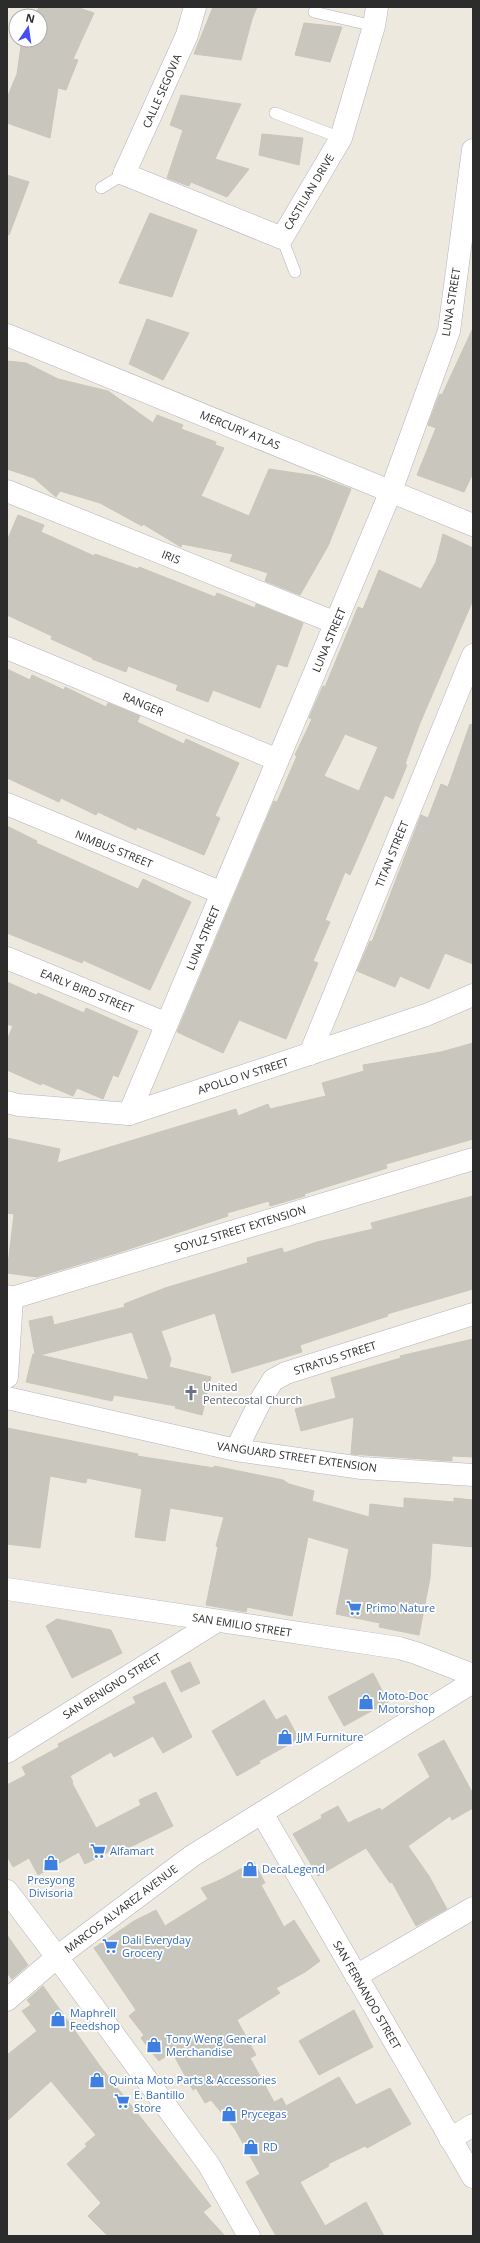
<svg xmlns="http://www.w3.org/2000/svg" width="480" height="2243" font-family="'Open Sans',sans-serif">
	<style>
		.building { fill: #c9c7bd; stroke: #c9c5b9; fill-rule: evenodd }
		.lines { fill: none; stroke-linecap: round; stroke-linejoin: round }
		.service-casing { stroke: #b2b3bf; stroke-width: 12 }
		.minor-casing { stroke: #b2b3bf; stroke-width: 23 }
		.tertiary-casing { stroke: #b2b3bf; stroke-width: 23 }
		.secondary-casing { stroke: #b2b3bf; stroke-width: 23 }
		.service { stroke: #fff; stroke-width: 11 }
		.minor { stroke: #fff; stroke-width: 22 }
		.tertiary { stroke: #fff; stroke-width: 22 }
		.secondary { stroke: #fff; stroke-width: 22 }
		.labels { text-anchor: middle; stroke-width: 3.5; stroke-linejoin: round; paint-order: stroke }
		.street-label { font-size: 11px; fill: #2c2c2c; stroke: #fff }
		.worship-label { font-size: 11px; fill: #5b616d; stroke: #fff; text-anchor: start }
		.shop-label { font-size: 11px; fill: #366cbe; stroke: #fff; text-anchor: start }
	</style>
	<rect width="100%" height="100%" fill="#ede9df"/>
	<!-- building -->
	<path class="building" d="M39,7H76L94,13L73,59L78,60L66,90L58,88L50,138L7,123V98L17,74L21,46L24,40H40V16H35Z
		M213,7H257L252,19L241,60L194,54Z
		M304,23L342,27L330,62L295,55Z
		M181,95L241,104L215,159L249,169L227,197L191,182L189,186L167,178L183,130L170,125Z
		M262,134L303,138L299,165L259,155Z
		M7,175L29,182L9,235L7,234Z
		M150,213L197,230L172,297L119,283Z
		M147,319L189,333L163,380L129,364Z
		M473,328V473L464,492L417,475L436,428L428,425L438,398L440,394L442,395Z
		M7,361L26,363L58,379L108,391L153,423L157,415L183,425L181,429L216,442L215,445L224,448L201,496L249,516L269,469L316,476L351,489L328,546L300,595L265,581L268,573L230,561L233,554L182,544L181,547L143,524L142,526L100,503L60,491L56,497L34,478L7,469Z
		M18,515L44,525L41,532L94,556L95,554L138,569L139,567L215,597L217,593L255,608L256,604L303,623L287,667L277,664L260,708L213,690L208,702L176,690L178,685L128,666L126,672L92,659L93,658L51,639L52,636L7,615V541Z
		M443,534L473,548V600L420,723L405,764L407,765L393,799L385,795L350,875L345,872L325,920L330,922L313,961L318,963L286,1039L239,1020L223,1053L177,1032L274,801L277,802L297,756L295,755L312,719L309,718L323,686L325,687L358,607L363,609L379,570L421,589L436,562ZM345,734L378,747L359,791L324,776Z
		M7,669L30,680L32,675L64,690L65,687L106,707L108,703L140,716L137,722L184,744L186,739L239,763L215,816L220,818L204,855L137,827L136,830L98,812L96,815L61,798L59,802L7,778Z
		M470,724L473,725V964L445,953L429,989L400,976L395,987L357,971L370,941L372,942L421,815L428,818L441,784L448,787Z
		M7,826L37,841L36,843L138,889L143,879L191,902L150,990L83,960L82,963L7,933Z
		M7,982L36,995L38,993L84,1013L86,1008L138,1031L118,1077L113,1075L103,1099L77,1088L73,1096L42,1083L41,1085L7,1070V1040L13,1026L7,1024Z
		M473,1043V1139L386,1164L387,1168L304,1194L305,1196L270,1206L269,1201L227,1213L228,1216L120,1252L37,1277L7,1273L14,1214L7,1213V1138L60,1149L57,1163L236,1109L238,1116L268,1104L270,1109L326,1096L322,1083L364,1071L363,1065L441,1052Z
		M473,1196V1289L387,1314L388,1316L300,1345L302,1352L232,1373L215,1313L161,1331L171,1359L169,1367L211,1377L202,1415L175,1408L176,1406L114,1395L112,1401L26,1382L33,1354H35L29,1321L52,1316L54,1325L125,1307L124,1304L165,1288L248,1263L247,1258L282,1248L284,1253L317,1242L373,1229L371,1223ZM132,1332L149,1380L40,1355Z
		M473,1339V1457L452,1456V1461L351,1454L354,1417L301,1431L295,1409L336,1398L331,1378L401,1358L400,1356Z
		M7,1428L138,1454L137,1456L214,1468V1466L283,1480L289,1484L314,1491L312,1501L369,1517L370,1504L404,1508V1498L454,1502V1498L473,1500V1547L432,1543L430,1578L419,1635L379,1627L380,1623L336,1614L349,1549L308,1537L292,1616L247,1607L246,1612L206,1605L218,1547L216,1546L224,1517L170,1508L165,1541L135,1537L142,1489L87,1478L86,1483L50,1476L40,1548L7,1544Z
		M57,1619L111,1630L122,1653L72,1678L46,1626Z
		M190,1662L200,1683L181,1692L171,1671Z
		M373,1673L388,1702L344,1726L328,1697Z
		M165,1682L192,1737L163,1753L153,1736L114,1757L111,1752L70,1776L73,1782L72,1783L96,1828L141,1805L139,1800L156,1792L173,1826L120,1852L118,1847L85,1864L79,1852L38,1875L29,1858L13,1867L7,1856V1785L26,1775L22,1767L59,1747L58,1744L136,1703L133,1697Z
		M264,1700L276,1720L286,1715L299,1739L259,1761L260,1763L237,1776L212,1731Z
		M444,1740L473,1794V1808L452,1820L450,1816L408,1846L429,1876L447,1909L416,1926L392,1882L390,1883L366,1848L318,1876L293,1834L322,1818L321,1815L338,1806L348,1823L380,1808L381,1811L430,1777L418,1754Z
		M254,1862L265,1883L261,1885L284,1927L294,1920L320,1961L305,1972L276,1988L280,1993L237,2020L256,2055L250,2058L274,2102L282,2098L286,2106L339,2077L356,2105L390,2088L411,2124L367,2148L365,2146L328,2164L329,2166L300,2182L325,2226L366,2202L384,2236H276L246,2182L260,2174L235,2129L211,2100L205,2103L196,2088L193,2090L172,2052L159,2061L153,2054L141,2038L144,2035L129,2016L136,2010L94,1948L134,1921L156,1910L165,1926L208,1899L201,1888L220,1880Z
		M7,1935L28,1965L12,1979L7,1973Z
		M43,1986L100,2066L211,2206L203,2212L225,2236H108L88,2216L101,2203L67,2164L87,2146L85,2144L96,2135L51,2081L7,2121V2055L37,2031L22,2011L31,2005L27,2000Z
		M354,2010L373,2047L319,2075L299,2041Z"/>
	<g class="lines">
		<defs>
			<path id="service" d="M314,12L374,26
				M275,113L341,138
				M101,188L124,174
				M282,238L295,272"/>
			<path id="minor" d="M195,7L187,35L124,174L282,238L341,138L374,26L377,7
				M7,335L473,525
				M7,491L336,623
				M7,648L278,760
				M7,804L222,893
				M7,958L167,1024
				M310,1054L473,655
				M129,1114L391,491L449,331L473,150
				M7,1296L12,1298L473,1159
				M7,1377L12,1298
				M7,1398L236,1450L362,1468L473,1475
				M236,1450L263,1396L273,1380L286,1373L473,1314
				M7,1589L399,1648L416,1653L473,1675
				M7,1752L217,1621
				M262,1813L473,2177
				M7,1891L57,1957L7,2000
				M356,1976L473,1908
				M450,2139L473,2125"/>
			<path id="tertiary" d="M7,1102L18,1105L129,1114L426,1015L473,995"/>
			<path id="secondary" d="M249,2236L209,2165L57,1957L192,1856L473,1682"/>
		</defs>
		<!-- service casing -->
		<use href="#service" class="service-casing"/>
		<!-- minor casing -->
		<use href="#minor" class="minor-casing"/>
		<!-- tertiary casing -->
		<use href="#tertiary" class="tertiary-casing"/>
		<!-- secondary casing -->
		<use href="#secondary" class="secondary-casing"/>
		<!-- service -->
		<use href="#service" class="service"/>
		<!-- minor -->
		<use href="#minor" class="minor"/>
		<!-- tertiary -->
		<use href="#tertiary" class="tertiary"/>
		<!-- secondary -->
		<use href="#secondary" class="secondary"/>
	</g>
	<!-- icons -->
	<defs>
		<symbol id="church-bare" viewBox="-9 -9 18 18"><path d="M-1.2-6h2.4v3.5h3.3v2.4h-3.3V6h-2.4V-.1h-3.3v-2.4h3.3Z" fill="#6b7280" stroke="#fff" stroke-width="2.5" paint-order="stroke"/></symbol>
		<symbol id="supermarket-bare" viewBox="-9 -9 18 18"><path d="M-6-5.5h2.5l.6 2H6L4.5 2H-2.5L-4.4-4H-6ZM-1.5 3.2a1.3 1.3 0 1 0 .1 0ZM3 3.2a1.3 1.3 0 1 0 .1 0Z" fill="#3f7fe0" stroke="#fff" stroke-width="2.5" paint-order="stroke"/></symbol>
		<symbol id="shop-bare" viewBox="-9 -9 18 18"><path d="M-5-2.5h2.3a2.7 3.5 0 0 1 5.4 0H5L5.5 6h-11ZM-1.5-2.5h3a1.5 2.3 0 0 0-3 0Z" fill="#3f7fe0" stroke="#fff" stroke-width="2.5" paint-order="stroke"/></symbol>
	</defs>
	<g fill-rule="evenodd">
		<use href="#church-bare" x="180" y="1382" width="22" height="22"/>
		<use href="#supermarket-bare" x="343" y="1597" width="22" height="22"/>
		<use href="#shop-bare" x="355" y="1691" width="22" height="22"/>
		<use href="#shop-bare" x="274" y="1726" width="22" height="22"/>
		<use href="#supermarket-bare" x="87" y="1840" width="22" height="22"/>
		<use href="#shop-bare" x="40" y="1852" width="22" height="22"/>
		<use href="#shop-bare" x="239" y="1858" width="22" height="22"/>
		<use href="#supermarket-bare" x="99" y="1935" width="22" height="22"/>
		<use href="#shop-bare" x="47" y="2008" width="22" height="22"/>
		<use href="#shop-bare" x="143" y="2034" width="22" height="22"/>
		<use href="#shop-bare" x="86" y="2069" width="22" height="22"/>
		<use href="#supermarket-bare" x="111" y="2090" width="22" height="22"/>
		<use href="#shop-bare" x="218" y="2103" width="22" height="22"/>
		<use href="#shop-bare" x="240" y="2136" width="22" height="22"/>
	</g>
	<g class="labels">
		<!-- street labels -->
		<g class="street-label">
			<text transform="translate(162 91) rotate(-66)" y="4">CALLE SEGOVIA</text>
			<text transform="translate(309 192) rotate(-59)" y="4">CASTILIAN DRIVE</text>
			<text transform="translate(451 302) rotate(-81)" y="4">LUNA STREET</text>
			<text transform="translate(240 430) rotate(22)" y="4">MERCURY ATLAS</text>
			<text transform="translate(171 557) rotate(22)" y="4">IRIS</text>
			<text transform="translate(329 640) rotate(-67)" y="4">LUNA STREET</text>
			<text transform="translate(143 704) rotate(23)" y="4">RANGER</text>
			<text transform="translate(114 849) rotate(22)" y="4">NIMBUS STREET</text>
			<text transform="translate(392 854) rotate(-68)" y="4">TITAN STREET</text>
			<text transform="translate(203 938) rotate(-67)" y="4">LUNA STREET</text>
			<text transform="translate(87 991) rotate(22)" y="4">EARLY BIRD STREET</text>
			<text transform="translate(243 1076) rotate(-18)" y="4">APOLLO IV STREET</text>
			<text transform="translate(240 1229) rotate(-17)" y="4">SOYUZ STREET EXTENSION</text>
			<text transform="translate(335 1358) rotate(-18)" y="4">STRATUS STREET</text>
			<text transform="translate(297 1457) rotate(8)" y="4">VANGUARD STREET EXTENSION</text>
			<text transform="translate(242 1625) rotate(9)" y="4">SAN EMILIO STREET</text>
			<text transform="translate(112 1686) rotate(-32)" y="4">SAN BENIGNO STREET</text>
			<text transform="translate(121 1909) rotate(-37)" y="4">MARCOS ALVAREZ AVENUE</text>
			<text transform="translate(367 1995) rotate(60)" y="4">SAN FERNANDO STREET</text>
		</g>
		<!-- worship labels -->
		<g class="worship-label">
			<text x="203" y="1391">United<tspan x="203" dy="13">Pentecostal Church</tspan></text>
		</g>
		<!-- shop labels -->
		<g class="shop-label">
			<text x="366" y="1612">Primo Nature</text>
			<text x="378" y="1700">Moto-Doc<tspan x="378" dy="13">Motorshop</tspan></text>
			<text x="297" y="1741">JJM Furniture</text>
			<text x="110" y="1855">Alfamart</text>
			<text x="262" y="1873">DecaLegend</text>
			<text x="51" y="1884" text-anchor="middle">Presyong<tspan x="51" dy="13">Divisoria</tspan></text>
			<text x="122" y="1944">Dali Everyday<tspan x="122" dy="13">Grocery</tspan></text>
			<text x="70" y="2017">Maphrell<tspan x="70" dy="13">Feedshop</tspan></text>
			<text x="166" y="2043">Tony Weng General<tspan x="166" dy="13">Merchandise</tspan></text>
			<text x="109" y="2084">Quinta Moto Parts &amp; Accessories</text>
			<text x="134" y="2099">E. Bantillo<tspan x="134" dy="13">Store</tspan></text>
			<text x="241" y="2118">Prycegas</text>
			<text x="263" y="2151">RD</text>
		</g>
	</g>
	<!-- border -->
	<rect width="480" height="2243" fill="none" stroke="#2c2c2c" stroke-width="16"/>
	<!-- north arrow -->
	<g transform="translate(28 28) rotate(13)"><circle r="19" fill="#ffffff" stroke="#ababab"/>
	<path d="M0-3L7 15L0 10L-7 15Z" fill="#474ef2"/>
	<text y="-6" font-size="11" font-weight="bold" text-anchor="middle" fill="#2c2c2c">N</text>
	</g>
</svg>
